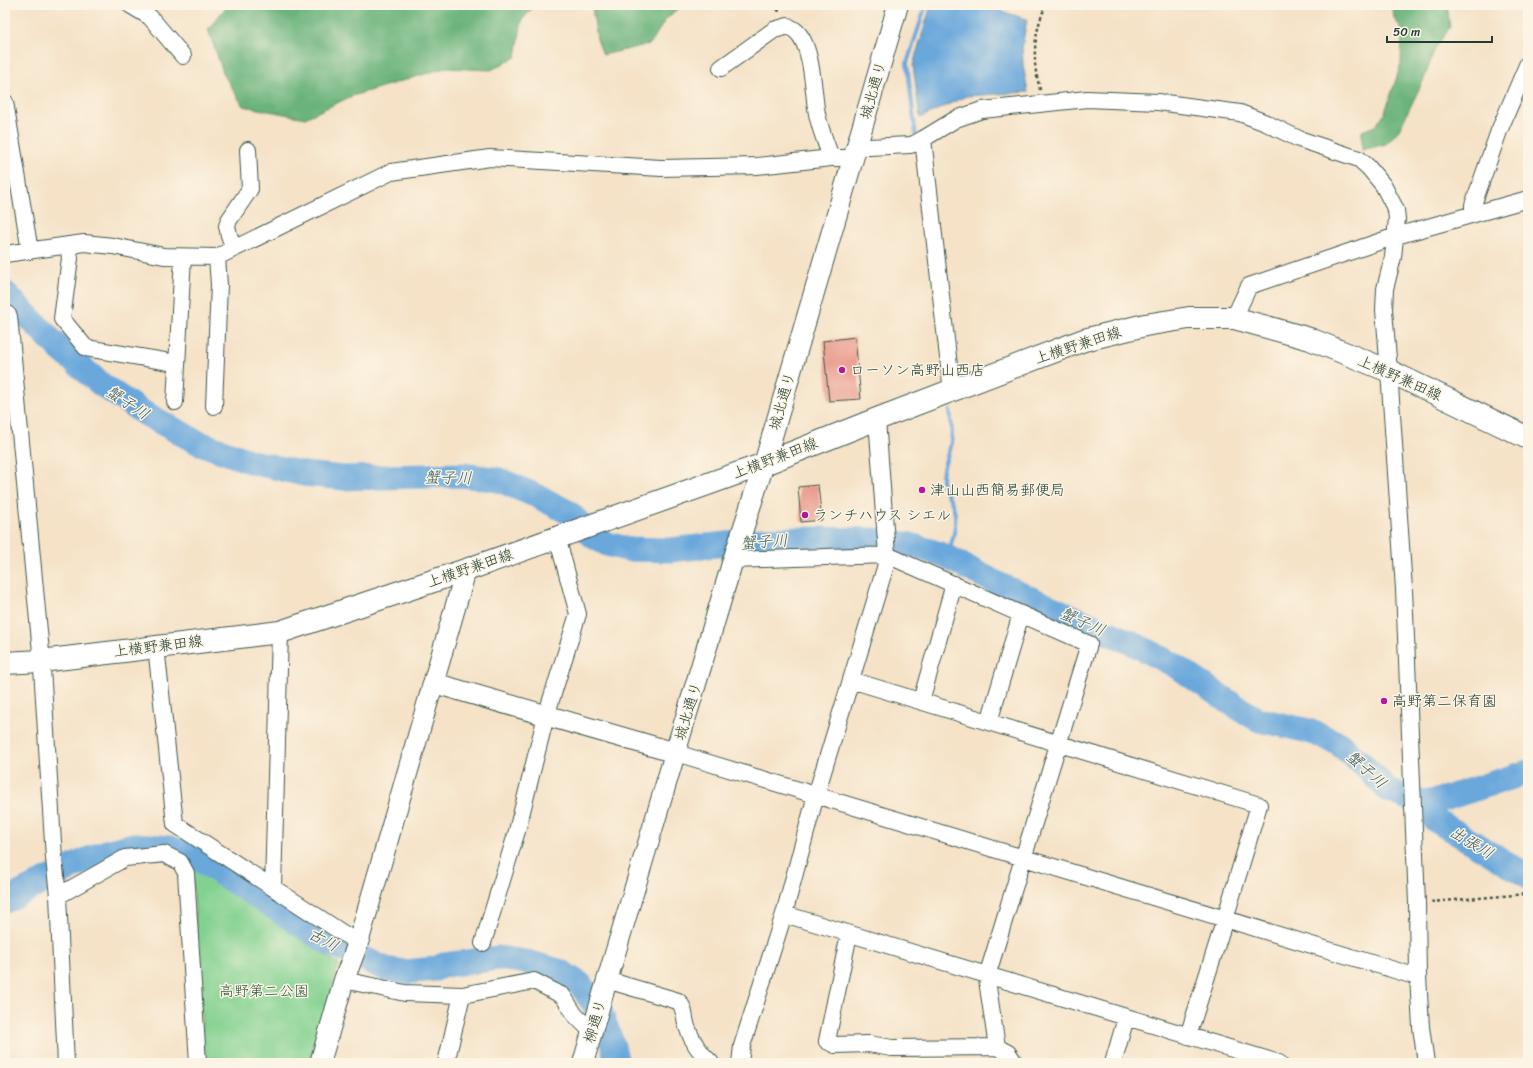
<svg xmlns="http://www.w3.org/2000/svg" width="1533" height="1068" font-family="Sriracha,'Klee One',sans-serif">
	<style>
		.green { fill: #83d191; stroke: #518762 }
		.forest { fill: #6ab37b; stroke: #447858 }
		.water { fill: #6aa8dc; stroke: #447288 }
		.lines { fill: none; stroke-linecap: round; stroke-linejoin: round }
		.stream { stroke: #6aa8dc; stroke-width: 4 }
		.river { stroke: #6aa8dc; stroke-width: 25 }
		.building { fill: #e99a8c }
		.minor-casing { stroke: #3f564a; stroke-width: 18 }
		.tertiary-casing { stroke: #3f564a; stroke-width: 22 }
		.secondary-casing { stroke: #3f564a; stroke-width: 24 }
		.path { stroke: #3f564a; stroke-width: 2.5; stroke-dasharray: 3 3; stroke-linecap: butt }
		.minor { stroke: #fff; stroke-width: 16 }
		.tertiary { stroke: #fff; stroke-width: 20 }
		.secondary { stroke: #fff; stroke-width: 22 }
		.poi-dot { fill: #b5179e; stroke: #fcf5e5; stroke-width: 1.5 }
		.labels { text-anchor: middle; stroke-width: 3; stroke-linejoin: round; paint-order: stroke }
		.street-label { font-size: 15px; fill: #1f3d34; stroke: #fcf5e5 }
		.poi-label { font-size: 15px; fill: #1f3d34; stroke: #fcf5e5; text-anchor: start }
		.park-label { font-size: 15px; fill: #335b47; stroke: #fcf5e5 }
		.water-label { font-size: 16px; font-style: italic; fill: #365d66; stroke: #fcf5e5 }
	</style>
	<rect width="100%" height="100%" fill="#fcf5e5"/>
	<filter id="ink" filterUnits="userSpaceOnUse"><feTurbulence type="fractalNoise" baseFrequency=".025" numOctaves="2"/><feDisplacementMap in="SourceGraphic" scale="8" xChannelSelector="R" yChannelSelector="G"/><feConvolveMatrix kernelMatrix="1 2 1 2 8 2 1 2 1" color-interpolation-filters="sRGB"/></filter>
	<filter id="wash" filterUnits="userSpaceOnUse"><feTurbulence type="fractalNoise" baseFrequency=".012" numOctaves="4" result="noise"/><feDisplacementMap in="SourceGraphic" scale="16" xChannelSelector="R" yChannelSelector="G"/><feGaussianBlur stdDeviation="0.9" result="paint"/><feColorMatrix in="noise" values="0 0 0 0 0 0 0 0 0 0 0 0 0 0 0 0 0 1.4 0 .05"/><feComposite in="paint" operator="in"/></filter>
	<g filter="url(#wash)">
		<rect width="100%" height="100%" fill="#f5e2c7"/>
		<!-- green -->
		<path class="green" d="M192,867L339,964L309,1063H204Z"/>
		<!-- forest -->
		<path class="forest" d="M228,5H535L522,20L516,57L491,70L445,68L352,96L305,118L243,106L224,75L208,29Z
			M584,5H693L680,7L666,19L650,44L603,55L597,39L592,7Z
			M1392,5H1447L1450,27L1435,49L1424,79L1399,130L1386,144L1362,150V131L1375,126L1384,115L1401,64L1402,30L1394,18Z"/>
		<!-- water -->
		<path class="water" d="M931,5H981L1027,19L1022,47L1023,65L1028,92L966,96L920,118L913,65Z"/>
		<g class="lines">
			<!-- stream -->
			<path class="stream" d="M916,136L907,63L926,5
				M947,557C952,542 958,525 954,509C952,499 943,491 942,480C941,467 949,455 951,442C953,432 951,420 950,411"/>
			<!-- river -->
			<path class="river" d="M5,293L61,350L102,385L142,412L197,442L252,462L304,474L344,478L463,475L499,480L537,496L568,512L594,537L607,544L627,549L670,550L764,540L806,539L873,540L910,545L931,551L947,557L1002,586L1132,643L1174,665L1235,706L1259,720L1309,731L1338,743L1361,763L1388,790L1422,803L1437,801L1528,772
				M1422,803L1435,820L1528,876
				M5,901L86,860L106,852L134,845L171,848L196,857L325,941L386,969L406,972L435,969L444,965L499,958L527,962L559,971L580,984L602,1016L613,1046L617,1063"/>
		</g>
		<g id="blocks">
			<!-- building -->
			<path class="building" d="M855,337L861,399L829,401L823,341Z
				M818,485L822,520L801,522L798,487Z"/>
		</g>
	</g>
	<g filter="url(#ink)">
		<use href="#blocks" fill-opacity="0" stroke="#3f564a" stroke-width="1"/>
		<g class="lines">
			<defs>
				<path id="minor" d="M130,5L150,17L183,56
					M721,68L774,30L788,26C790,28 794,29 796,31C812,45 813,88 816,108C818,125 826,142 831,158
					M5,102L30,251
					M856,145L869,147L910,145L914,144L923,139
					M1473,214V205L1499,131L1528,63
					M68,245L70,258L62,319L86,348L176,363
					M234,249L229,235L227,226L229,220L250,189L248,150
					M5,254L84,243L113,246L164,256L217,257L391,172L490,158L661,168L757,166L831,158H843L852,159
					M5,312L9,316L41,652L54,858L58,896L66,1063
					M1234,318L1249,286L1396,236L1528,199
					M953,390L951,383L923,139L956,119L982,110L1087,99L1158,102L1240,113L1266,123L1299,139L1359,159L1368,167L1383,185L1396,210L1397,219L1393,257L1385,289L1384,310L1389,371L1404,589L1417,903L1418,976L1421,1027L1426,1063
					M175,402L183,257
					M214,406L219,285L217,257
					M733,560L887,555L1089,644L987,976L988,987L997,1047
					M156,646L175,824L358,943
					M851,680L1259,805L1225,919L1188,1036
					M921,701L954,584
					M989,722L1021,614
					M676,753L1411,975L1418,976
					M273,888L280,632
					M58,896L125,858L164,854L180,862L186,873L198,1063
					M784,914L1279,1063
					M849,934L827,1041L835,1045L869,1044L892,1048L997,1047L1008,1053L1015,1063
					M483,943L517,831L546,716L578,614L557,537
					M344,980L405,993L462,995L534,981L563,996L575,1015L592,1032
					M607,980L678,1001C685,1007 684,1018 687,1027C692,1041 700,1053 711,1063
					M446,1063L462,995
					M740,1063L742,1046L784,914L816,795L885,568L887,555L877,419
					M1113,1063L1126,1018"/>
				<path id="tertiary" d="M434,683L676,753
					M320,1063L344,980L358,943L466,570
					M583,1063L605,987L733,560L764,464L898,5"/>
				<path id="secondary" d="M5,663L41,661L280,632L466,570L764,464L877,419L1084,340L1145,325L1189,318H1234L1310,339L1389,371L1528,438"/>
			</defs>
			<!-- minor casing -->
			<use href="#minor" class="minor-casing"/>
			<!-- tertiary casing -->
			<use href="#tertiary" class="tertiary-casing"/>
			<!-- secondary casing -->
			<use href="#secondary" class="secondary-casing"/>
			<!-- path -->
			<path class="path" d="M766,5L782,12
				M1040,90C1038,80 1035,71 1035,61C1034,42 1038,22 1046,5
				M1431,902L1528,894"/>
			<!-- minor -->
			<use href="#minor" class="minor"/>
			<!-- tertiary -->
			<use href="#tertiary" class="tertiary"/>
			<!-- secondary -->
			<use href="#secondary" class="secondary"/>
		</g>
	</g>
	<!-- markers -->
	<g class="poi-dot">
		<circle cx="842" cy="370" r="4"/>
		<circle cx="922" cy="490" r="4"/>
		<circle cx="805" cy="515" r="4"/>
		<circle cx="1384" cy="701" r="4"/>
	</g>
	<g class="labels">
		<!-- street labels -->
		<g class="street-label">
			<text transform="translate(873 90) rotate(-74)" y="5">城北通り</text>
			<text transform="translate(1078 345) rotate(-18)" y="5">上横野兼田線</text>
			<text transform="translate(1400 378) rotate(24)" y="5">上横野兼田線</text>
			<text transform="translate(782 401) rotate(-74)" y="5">城北通り</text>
			<text transform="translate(775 458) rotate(-21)" y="5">上横野兼田線</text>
			<text transform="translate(470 568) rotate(-19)" y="5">上横野兼田線</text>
			<text transform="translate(158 646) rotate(-7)" y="5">上横野兼田線</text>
			<text transform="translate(688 711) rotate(-73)" y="5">城北通り</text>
			<text transform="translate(595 1021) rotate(-74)" y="5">柳通り</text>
		</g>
		<!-- poi labels -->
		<g class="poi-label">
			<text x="850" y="375">ローソン高野山西店</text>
			<text x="930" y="495">津山山西簡易郵便局</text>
			<text x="813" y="520">ランチハウス シエル</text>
			<text x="1392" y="706">高野第二保育園</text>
		</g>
		<!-- park labels -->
		<g class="park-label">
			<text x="264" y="996">高野第二公園</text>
		</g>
		<!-- water labels -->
		<g class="water-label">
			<text transform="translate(128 402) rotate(33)" y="6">蟹子川</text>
			<text transform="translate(448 477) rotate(1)" y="6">蟹子川</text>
			<text transform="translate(764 541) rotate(-4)" y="6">蟹子川</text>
			<text transform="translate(1083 621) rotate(24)" y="6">蟹子川</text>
			<text transform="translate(1367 769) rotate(42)" y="6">蟹子川</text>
			<text transform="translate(1472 842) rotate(31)" y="6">出張川</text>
			<text transform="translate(324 939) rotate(29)" y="6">古川</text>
		</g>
	</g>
	<!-- margin -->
	<rect width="1533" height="1068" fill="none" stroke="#fcf5e5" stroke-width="20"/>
	<!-- scale -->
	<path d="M1387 36v6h105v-6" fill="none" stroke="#1f3d34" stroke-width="2"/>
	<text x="1393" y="36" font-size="12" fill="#1f3d34" stroke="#fcf5e5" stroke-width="3" paint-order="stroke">50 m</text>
</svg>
